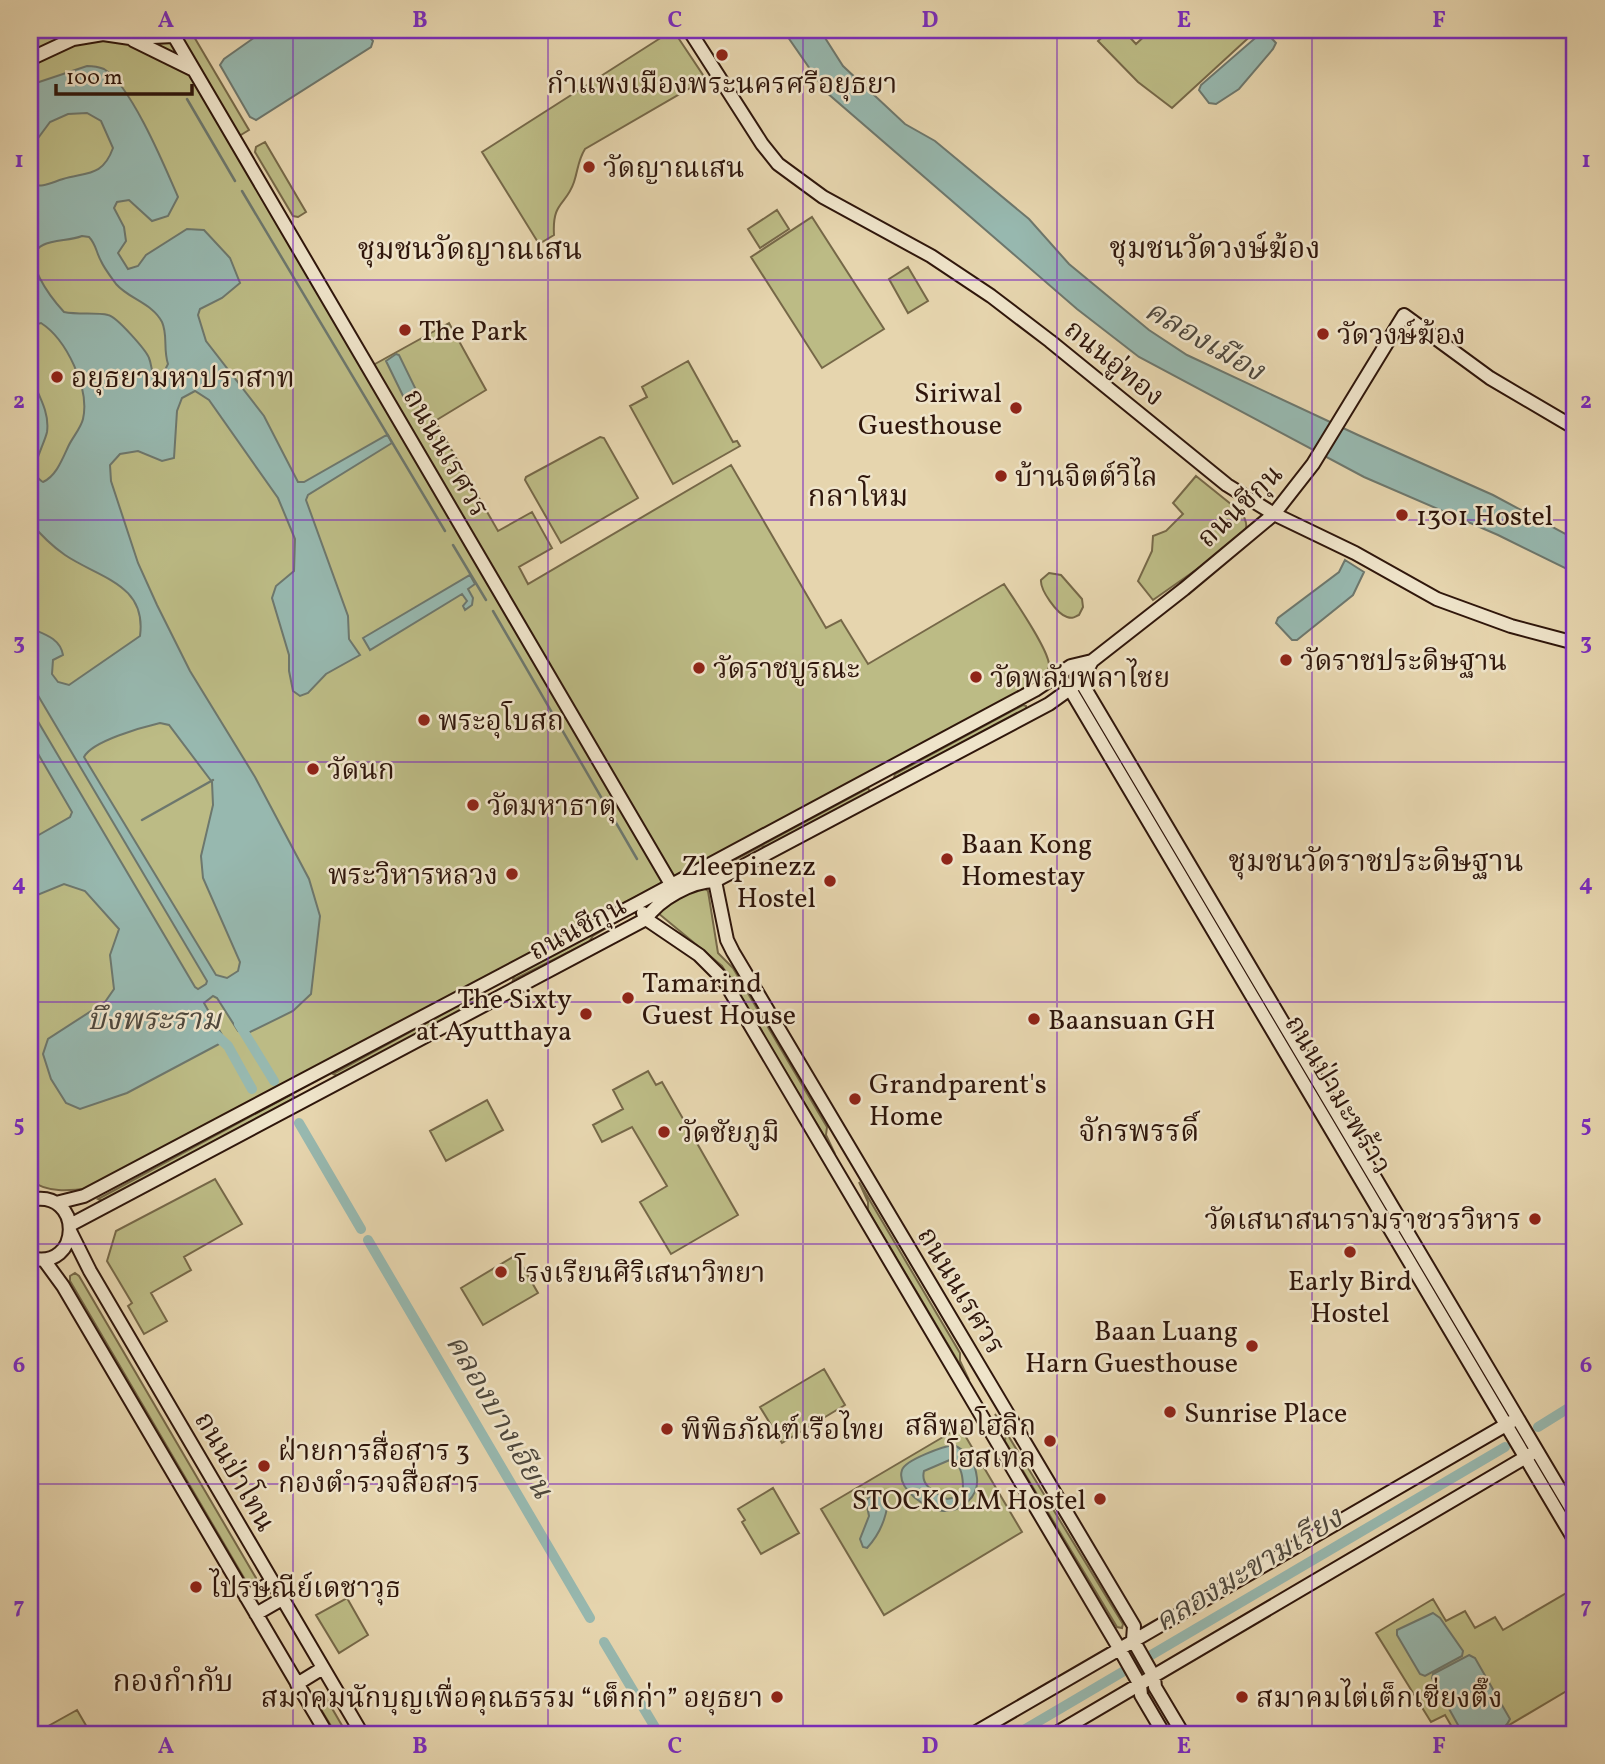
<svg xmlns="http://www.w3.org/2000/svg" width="1605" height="1764" font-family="Vollkorn,'Noto Serif Thai',serif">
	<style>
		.green { fill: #bcbb85; stroke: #766848; stroke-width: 2 }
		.water { fill: #97b8af; stroke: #6d776d; stroke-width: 2; fill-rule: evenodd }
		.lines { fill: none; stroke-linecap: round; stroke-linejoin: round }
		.stream { stroke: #6d776d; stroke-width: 2.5 }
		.canal { stroke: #97b8af; stroke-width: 10 }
		.secondary-casing { stroke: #2f160b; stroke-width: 16 }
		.secondary { stroke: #efe4ca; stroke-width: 12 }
		.grid { fill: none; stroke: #7b2cbf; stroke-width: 2; stroke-opacity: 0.55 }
		.poi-dot { fill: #8f2418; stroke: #efe4ca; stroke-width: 2.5 }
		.labels { text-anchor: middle; stroke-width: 5; stroke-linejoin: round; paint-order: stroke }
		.poi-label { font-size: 28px; fill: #2f160b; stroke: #efe4ca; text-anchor: start }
		.street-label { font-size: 28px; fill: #2f160b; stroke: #efe4ca }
		.neighbourhood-label { font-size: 30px; fill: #2f160b; stroke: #efe4ca }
		.water-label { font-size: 30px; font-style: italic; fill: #4e473c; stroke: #efe4ca }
		.neatline { fill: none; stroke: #7b2cbf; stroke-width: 2.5 }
		.grid-label { font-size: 23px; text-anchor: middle; font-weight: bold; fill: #7b2cbf }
	</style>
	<rect width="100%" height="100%" fill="#e6d5ae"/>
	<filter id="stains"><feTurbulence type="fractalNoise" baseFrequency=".00286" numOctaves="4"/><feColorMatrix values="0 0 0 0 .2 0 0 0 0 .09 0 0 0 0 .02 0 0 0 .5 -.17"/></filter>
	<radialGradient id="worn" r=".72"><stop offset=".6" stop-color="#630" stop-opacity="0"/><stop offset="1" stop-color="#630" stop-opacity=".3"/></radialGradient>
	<!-- green -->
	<path class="green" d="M30,30H190L249,130L231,141L366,369L449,323L486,390L435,421L498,531L532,512L552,548L519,567L528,584L731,465L826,628L841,620L868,664L1004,584C1015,601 1047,647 1049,664C1049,670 1045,675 1042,680L90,1188C69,1191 47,1193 30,1180Z
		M673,30L703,75L702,81L585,149C578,160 578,170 574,182C566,206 552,201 554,235L539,244L482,152Z
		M1110,30H1123L1136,44L1151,30H1257L1172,108L1138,82L1098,41Z
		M265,142L306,212L298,217L293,216L255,152L256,147Z
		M777,210L789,229L760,248L748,229Z
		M812,217L884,329L822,368L751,257Z
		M908,267L928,301L908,313L889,279Z
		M688,361L733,442L737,441L740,446L673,484L630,406L647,397L642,387Z
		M600,437L604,438L638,498L561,543L525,480L526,477Z
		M1196,476L1242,513C1247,522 1248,528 1243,537L1153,600L1138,581L1152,551L1153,536L1166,531L1183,514L1173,503Z
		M1049,573L1061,575L1082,599L1083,607L1079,615C1074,617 1073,619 1067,617C1057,614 1040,590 1041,580Z
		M1023,705L1026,706V710L894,778L895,774Z
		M868,788L870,792L767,847L761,846L723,866Z
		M702,887L708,891L718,953L733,968L827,1127L826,1135L835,1154L722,966L658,913L660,908Z
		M630,914L593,936L589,942L513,980L514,976Z
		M481,993L484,994V998L337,1076L333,1074Z
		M648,1071L656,1085L662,1082L738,1215L671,1254L640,1202L667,1186L632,1127L602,1142L593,1125L623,1109L613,1090Z
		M292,1094L294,1097L293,1099L102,1201L98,1199Z
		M487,1100L503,1130L446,1161L430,1131Z
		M215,1179L242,1224L184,1257L191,1270L151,1293L167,1321L144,1334L128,1306L132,1303L107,1261L116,1231Z
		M859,1182L960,1353V1361L969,1380L868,1210V1202Z
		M516,1255L538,1293L483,1325L461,1288Z
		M75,1273L79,1276L256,1578L254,1585L247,1583L70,1281V1276Z
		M824,1369L845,1405L782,1443L760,1407Z
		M995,1414L1123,1624L1122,1628L1117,1627L1005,1441L1006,1433Z
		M960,1427L1022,1532L884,1615L821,1509Z
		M773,1488L799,1533L761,1554L742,1522L745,1520L738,1509Z
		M1575,1588V1686L1494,1734H1456L1445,1715L1431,1722L1376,1633L1433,1599L1446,1621L1465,1611L1475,1628L1495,1617L1503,1630Z
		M347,1598L368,1635L339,1653L316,1615Z
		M319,1690L323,1693L347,1734H336L314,1698V1693Z
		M77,1710L91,1734H34Z"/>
	<!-- water -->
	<path class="water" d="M265,30H364L373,41L371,47L256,120L250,117L220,65L224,59Z
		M783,30H820L843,66L905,124L935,141L1029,219L1069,264L1149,330L1187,355L1358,435L1493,495L1575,539V573L1498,535L1364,477L1139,357L1077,309L826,92Z
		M1265,31L1276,43L1273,49L1239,89L1216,104L1209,103L1199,90L1201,85L1261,33Z
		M87,66C92,66 99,67 104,69C131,85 165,167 178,197L168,216L152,221L129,200L117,202L114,208L124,227L126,241L118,253L128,269L138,266L146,255L187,229L204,230L230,258L240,283L222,298L200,309L198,315L206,341L264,416L298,482H304L385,436L388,435L392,443L308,495L306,500L348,616L349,639L360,655L326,674L308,693L300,696L293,691L289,671V655L272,598L276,586L294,571L295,539L278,498L209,400L195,391L182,398L177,411L174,458L162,461L138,451L120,454L110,465L111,481L138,563L157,605L190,671L255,777L309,879L320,916L311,994L293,1011L246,1034L238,1031L217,998L213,996L204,1003L222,1035L221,1043L127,1093L80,1109L66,1103L51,1079L43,1054L48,1039L105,1002L114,989L110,955L119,929L85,891L64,884L30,898V840L70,817L72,812L30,740V708L195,987L198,989L206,984L207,981L30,682V628C44,634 60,638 63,655L53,660L52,674L58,682L69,685L140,636C147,584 99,578 65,555C52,546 40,534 30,522V374C37,393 50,411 47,432C45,442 31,468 35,475C35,475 42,482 43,482C56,476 62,460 68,447C72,438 81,428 83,419C90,388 66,339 41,323L30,326V184C43,188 50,183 63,179C88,172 103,176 113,148L101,121L87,113L68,114L50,122L30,149V85ZM82,236L89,237C96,244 96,252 101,261C104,268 111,277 116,284C129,299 152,303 162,322C168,335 163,349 168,364L161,378L155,379C151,372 152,365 149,358C146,350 116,316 108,315C97,312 78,315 64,312C53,300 18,257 43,245C54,239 70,241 82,236ZM160,723L169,725L212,782L213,805L201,856L203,878L240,962L238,971L227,978L216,975L84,757C92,741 143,727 160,723Z
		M396,354L399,355L421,400L420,404L412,407L407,404L386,361Z
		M1345,560L1364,572L1353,595L1297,640H1292L1276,623L1278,618L1339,572Z
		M470,575L475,584L468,589L473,598L472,605L465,610L463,606L467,601L462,594L370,650L363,638Z
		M954,1445C969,1453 975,1461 977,1478C979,1496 962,1512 943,1511C927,1510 896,1489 902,1470C905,1460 944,1446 954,1445ZM952,1459C962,1466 963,1478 963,1489L952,1498L947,1499C935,1492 920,1486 924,1471Z
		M881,1494L888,1501C886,1520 880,1534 867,1548L863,1547L860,1539L869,1516L866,1501L869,1497Z
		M1433,1613L1440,1618L1463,1651L1462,1656L1425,1676L1420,1674L1397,1635V1630Z
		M1469,1655L1475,1658L1510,1719C1502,1738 1480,1734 1463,1734L1432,1678L1433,1674Z"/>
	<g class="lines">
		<!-- stream -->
		<path class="stream" d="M187,99L235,181
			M242,191L445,531
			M453,545L486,600
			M493,611L637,859
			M142,820L213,780"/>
		<!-- canal -->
		<path class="canal" d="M239,1024L274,1081
			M213,1032L228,1046L252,1089
			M299,1123L361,1229
			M368,1240L590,1618
			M1538,1427L1575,1404
			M604,1642L659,1734
			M1017,1734L1505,1447"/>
		<defs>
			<path id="secondary" d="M689,30L762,144L778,164L823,197L931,256L991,296L1050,341L1227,485L1274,514L1355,553L1437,599L1511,626L1575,643
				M133,40L192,69
				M30,59L73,39L103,34L130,38L174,36L675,891
				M1077,675L1575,1515
				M1067,684L1575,1541
				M712,874L715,881L727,940L733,952L1134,1626L1133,1640L1154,1677L1155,1687L1183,1734
				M643,913L646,919L699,955L723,979L1119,1648L1140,1685L1141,1695L1164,1734
				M30,1200C84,1188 82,1272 30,1258
				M56,1203L84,1196L101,1187L638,903L1035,690L1071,666L1092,661
				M70,1225L646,919C659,899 692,881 715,881L1049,704L1081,681L1092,661L1184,589L1274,514L1313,464L1404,315L1490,378L1575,428
				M70,1231L90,1271L362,1734
				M44,1260L63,1286L327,1734
				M246,1597L272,1582
				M256,1614L282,1599
				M297,1684L323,1668
				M973,1734L1511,1422
				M1055,1734L1531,1454"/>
		</defs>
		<!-- secondary casing -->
		<use href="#secondary" class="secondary-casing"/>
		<!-- secondary -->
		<use href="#secondary" class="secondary"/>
	</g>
	<!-- grid -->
	<path class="grid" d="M293,30V1734M548,30V1734M803,30V1734M1057,30V1734M1312,30V1734M30,280H1575M30,520H1575M30,762H1575M30,1002H1575M30,1244H1575M30,1484H1575"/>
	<!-- markers -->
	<g class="poi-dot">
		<circle cx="722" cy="55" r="7"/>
		<circle cx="589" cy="167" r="7"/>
		<circle cx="405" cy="330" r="7"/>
		<circle cx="1323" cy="334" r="7"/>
		<circle cx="57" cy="377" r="7"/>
		<circle cx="1016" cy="408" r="7"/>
		<circle cx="1001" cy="476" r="7"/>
		<circle cx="1402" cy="515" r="7"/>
		<circle cx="1286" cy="660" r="7"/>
		<circle cx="699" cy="668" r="7"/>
		<circle cx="976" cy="677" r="7"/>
		<circle cx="424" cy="720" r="7"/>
		<circle cx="313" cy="769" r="7"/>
		<circle cx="473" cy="805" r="7"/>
		<circle cx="947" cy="859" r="7"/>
		<circle cx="512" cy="874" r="7"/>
		<circle cx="830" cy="881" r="7"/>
		<circle cx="628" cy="998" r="7"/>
		<circle cx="586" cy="1014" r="7"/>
		<circle cx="1034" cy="1019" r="7"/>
		<circle cx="855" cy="1099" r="7"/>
		<circle cx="664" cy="1132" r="7"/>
		<circle cx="1535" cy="1219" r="7"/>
		<circle cx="1350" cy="1252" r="7"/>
		<circle cx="501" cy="1272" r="7"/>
		<circle cx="1252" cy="1346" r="7"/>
		<circle cx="1170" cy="1412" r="7"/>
		<circle cx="667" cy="1429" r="7"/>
		<circle cx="1050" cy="1441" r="7"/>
		<circle cx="264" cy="1466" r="7"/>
		<circle cx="1100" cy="1499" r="7"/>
		<circle cx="196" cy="1587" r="7"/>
		<circle cx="777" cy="1697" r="7"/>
		<circle cx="1242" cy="1697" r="7"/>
	</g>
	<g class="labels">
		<!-- poi labels -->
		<g class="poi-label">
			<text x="722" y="93" text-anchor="middle">กำแพงเมืองพระนครศรีอยุธยา</text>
			<text x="603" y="177">วัดญาณเสน</text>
			<text x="419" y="340">The Park</text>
			<text x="1337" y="344">วัดวงษ์ฆ้อง</text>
			<text x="71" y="387">อยุธยามหาปราสาท</text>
			<text x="1002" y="402" text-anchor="end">Siriwal<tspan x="1002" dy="32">Guesthouse</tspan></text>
			<text x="1015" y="486">บ้านจิตต์วิไล</text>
			<text x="1416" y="525">1301 Hostel</text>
			<text x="1300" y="670">วัดราชประดิษฐาน</text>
			<text x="713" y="678">วัดราชบูรณะ</text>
			<text x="990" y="687">วัดพลับพลาไชย</text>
			<text x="438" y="730">พระอุโบสถ</text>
			<text x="327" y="779">วัดนก</text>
			<text x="487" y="815">วัดมหาธาตุ</text>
			<text x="961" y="853">Baan Kong<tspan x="961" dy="32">Homestay</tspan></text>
			<text x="816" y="875" text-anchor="end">Zleepinezz<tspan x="816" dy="32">Hostel</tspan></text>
			<text x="498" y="884" text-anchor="end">พระวิหารหลวง</text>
			<text x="642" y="992">Tamarind<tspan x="642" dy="32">Guest House</tspan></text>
			<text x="572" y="1008" text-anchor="end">The Sixty<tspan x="572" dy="32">at Ayutthaya</tspan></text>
			<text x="1048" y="1029">Baansuan GH</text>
			<text x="869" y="1093">Grandparent's<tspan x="869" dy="32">Home</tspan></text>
			<text x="678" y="1142">วัดชัยภูมิ</text>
			<text x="1521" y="1229" text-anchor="end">วัดเสนาสนารามราชวรวิหาร</text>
			<text x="515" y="1282">โรงเรียนศิริเสนาวิทยา</text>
			<text x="1350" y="1290" text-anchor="middle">Early Bird<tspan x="1350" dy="32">Hostel</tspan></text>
			<text x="1238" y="1340" text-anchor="end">Baan Luang<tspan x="1238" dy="32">Harn Guesthouse</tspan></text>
			<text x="1184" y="1422">Sunrise Place</text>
			<text x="1036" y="1435" text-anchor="end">สลีพอโฮลิก<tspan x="1036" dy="32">โฮสเทล</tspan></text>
			<text x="681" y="1439">พิพิธภัณฑ์เรือไทย</text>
			<text x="278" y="1460">ฝ่ายการสื่อสาร 3<tspan x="278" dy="32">กองตำรวจสื่อสาร</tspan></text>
			<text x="1086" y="1509" text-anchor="end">STOCKOLM Hostel</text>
			<text x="210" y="1597">ไปรษณีย์เดชาวุธ</text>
			<text x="763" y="1707" text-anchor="end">สมาคมนักบุญเพื่อคุณธรรม “เต็กก่า” อยุธยา</text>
			<text x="1256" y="1707">สมาคมไต่เต็กเซี่ยงตึ๊ง</text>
		</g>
		<!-- street labels -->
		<g class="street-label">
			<text transform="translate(1115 362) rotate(39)" y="10">ถนนอู่ทอง</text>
			<text transform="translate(447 452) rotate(60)" y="10">ถนนนเรศวร</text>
			<text transform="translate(1239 505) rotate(-44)" y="10">ถนนชีกุน</text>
			<text transform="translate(577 927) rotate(-28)" y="10">ถนนชีกุน</text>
			<text transform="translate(1339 1094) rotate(59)" y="10">ถนนป่ามะพร้าว</text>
			<text transform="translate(962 1290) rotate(59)" y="10">ถนนนเรศวร</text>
			<text transform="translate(236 1471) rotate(60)" y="10">ถนนป่าโทน</text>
		</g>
		<!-- neighbourhood labels -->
		<g class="neighbourhood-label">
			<text x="1215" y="258">ชุมชนวัดวงษ์ฆ้อง</text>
			<text x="470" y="259">ชุมชนวัดญาณเสน</text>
			<text x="858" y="506">กลาโหม</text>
			<text x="1376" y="871">ชุมชนวัดราชประดิษฐาน</text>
			<text x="1139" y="1141">จักรพรรดิ์</text>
			<text x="173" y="1691">กองกำกับ</text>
		</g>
		<!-- water labels -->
		<g class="water-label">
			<text transform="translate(1205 340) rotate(30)" y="10">คลองเมือง</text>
			<text x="154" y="1029">บึงพระราม</text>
			<text transform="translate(500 1416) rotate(60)" y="10">คลองบางเอียน</text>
			<text transform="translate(1248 1569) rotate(-31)" y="10">คลองมะขามเรียง</text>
		</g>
	</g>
	<!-- margin -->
	<rect width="1605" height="1764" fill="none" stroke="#e6d5ae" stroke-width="77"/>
	<!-- scale -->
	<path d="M56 84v10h136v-10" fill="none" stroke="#2f160b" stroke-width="3.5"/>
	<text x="66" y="84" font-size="21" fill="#2f160b" stroke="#efe4ca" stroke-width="5" paint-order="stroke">100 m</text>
	<rect x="38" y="38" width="1528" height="1688" class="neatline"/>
	<g class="grid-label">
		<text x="166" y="27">A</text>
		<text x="420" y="27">B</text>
		<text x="675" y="27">C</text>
		<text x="930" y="27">D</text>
		<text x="1184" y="27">E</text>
		<text x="1439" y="27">F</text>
		<text x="19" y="167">1</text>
		<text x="1586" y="167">1</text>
		<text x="19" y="408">2</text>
		<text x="1586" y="408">2</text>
		<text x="19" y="649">3</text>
		<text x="1586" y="649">3</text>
		<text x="19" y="890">4</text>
		<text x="1586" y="890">4</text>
		<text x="19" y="1131">5</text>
		<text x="1586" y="1131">5</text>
		<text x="19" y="1372">6</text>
		<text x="1586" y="1372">6</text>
		<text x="19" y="1613">7</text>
		<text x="1586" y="1613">7</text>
		<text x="166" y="1753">A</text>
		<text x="420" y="1753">B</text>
		<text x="675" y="1753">C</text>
		<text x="930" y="1753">D</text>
		<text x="1184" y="1753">E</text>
		<text x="1439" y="1753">F</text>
	</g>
	<rect width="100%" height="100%" filter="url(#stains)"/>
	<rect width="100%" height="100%" fill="url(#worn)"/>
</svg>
